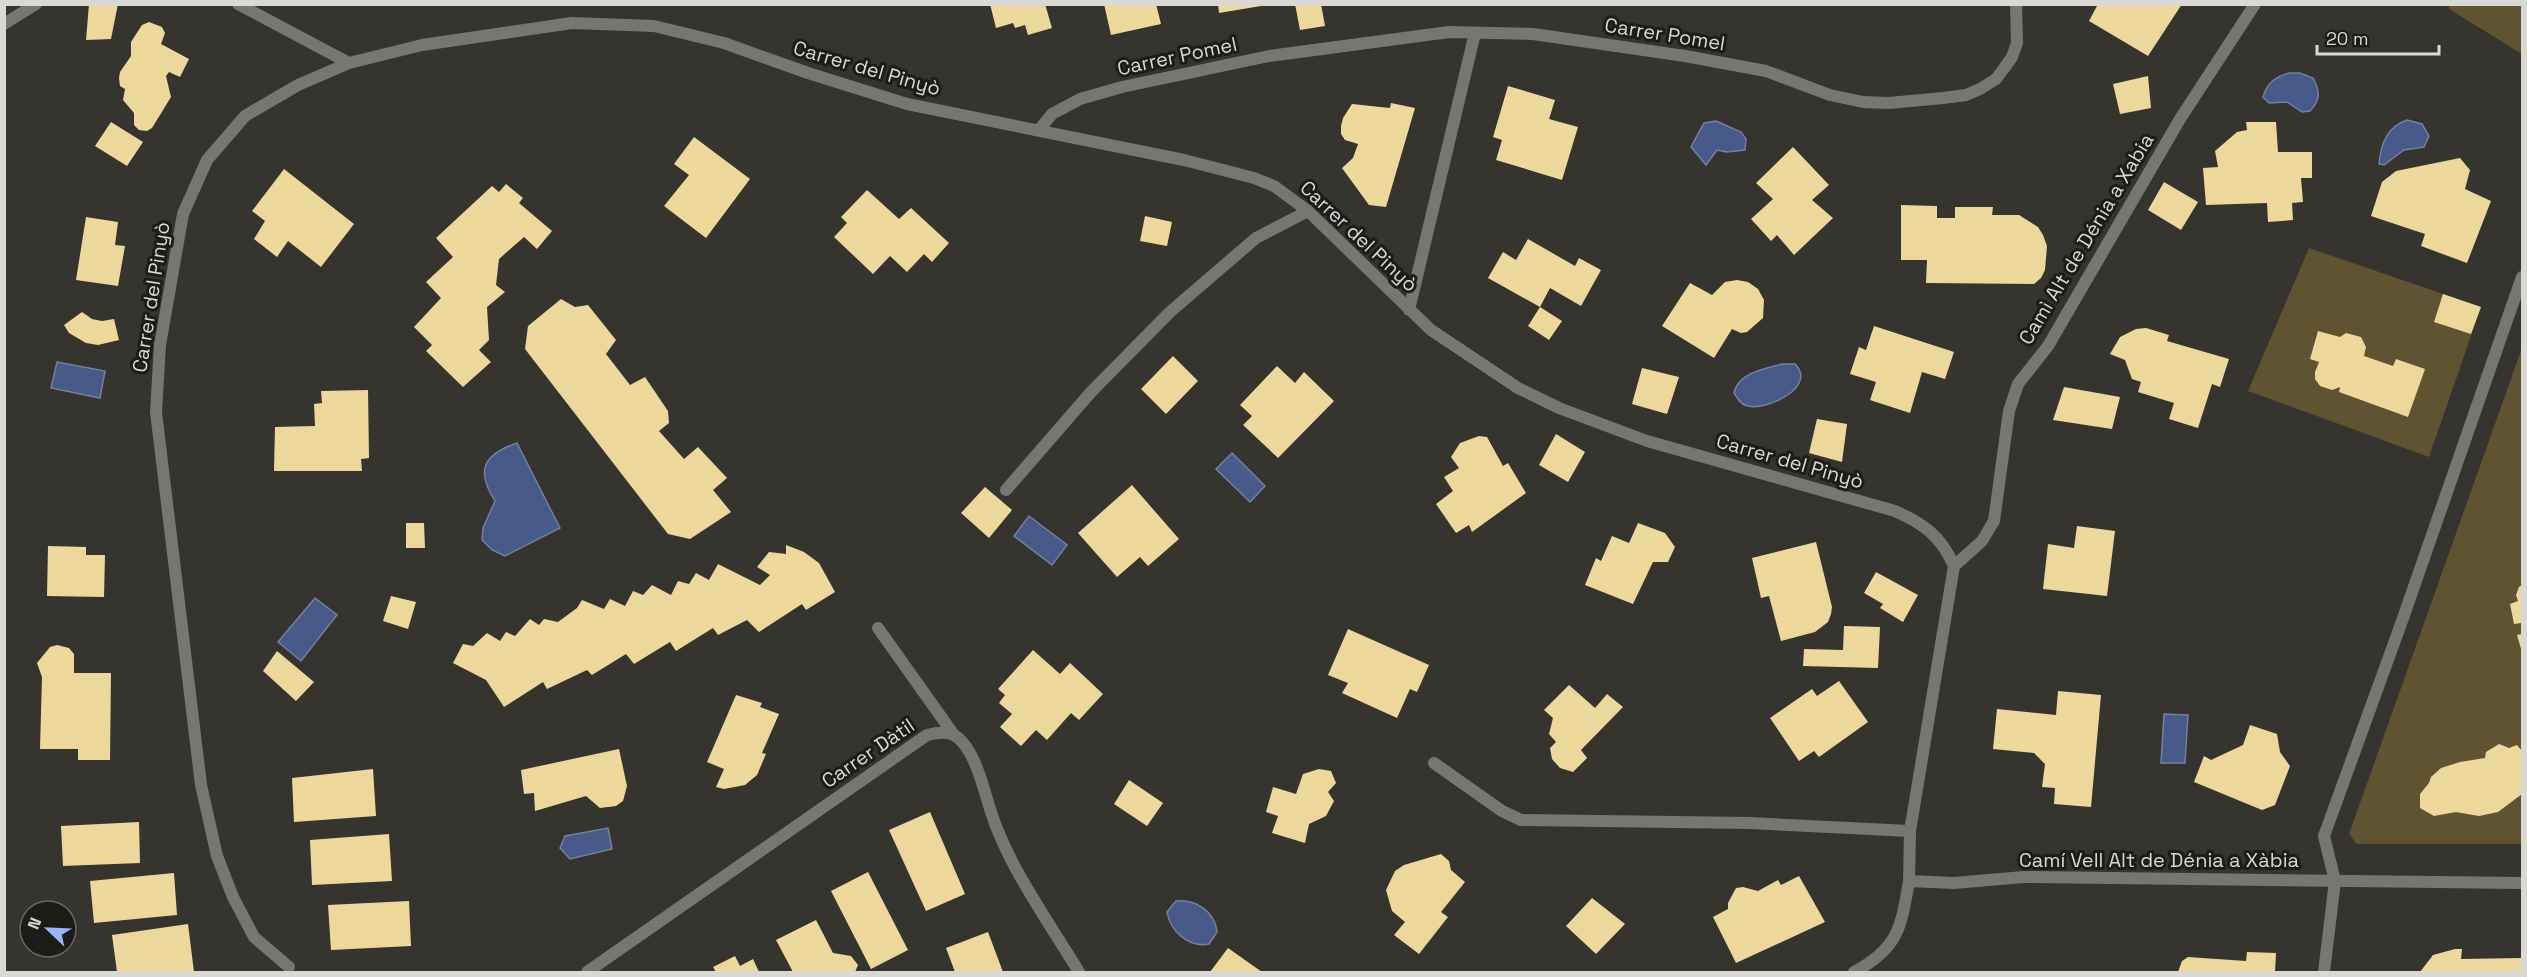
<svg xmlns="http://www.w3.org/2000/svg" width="2527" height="977" font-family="'Space Grotesk',sans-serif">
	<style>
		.green { fill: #5f5332 }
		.water { fill: #485a89; stroke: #7480a0; stroke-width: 1.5 }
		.building { fill: #edd89c }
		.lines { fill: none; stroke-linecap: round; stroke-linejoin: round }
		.service { stroke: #777673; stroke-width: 12 }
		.minor { stroke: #777673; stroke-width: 12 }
		.labels { text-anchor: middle; stroke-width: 6; stroke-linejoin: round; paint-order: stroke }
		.street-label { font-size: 20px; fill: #d9d8d4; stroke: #1d1c19 }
	</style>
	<rect width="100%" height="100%" fill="#36342e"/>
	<!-- green -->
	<path class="green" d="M2449,5H2522V54L2449,9Z
		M2309,248L2481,307L2429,457L2248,391Z
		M2522,348V844H2357L2349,834Z"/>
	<!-- water -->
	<path class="water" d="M2289,73H2300L2313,78C2320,91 2321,100 2310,111L2302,112L2287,102L2269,103L2263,97C2267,83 2275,77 2289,73Z
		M2407,120L2422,124L2429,136L2424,147L2404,150L2384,165L2379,164C2381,143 2387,127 2407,120Z
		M1716,121L1741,132L1746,139L1745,150L1727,152L1717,150L1706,165L1691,147L1704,123Z
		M57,362L105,371L100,398L51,388Z
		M1783,364H1795C1818,387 1766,411 1748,406C1741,405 1737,398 1734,393C1738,373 1765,368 1783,364Z
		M517,443L560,528L505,556L492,550L482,540L483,528L495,501C476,471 482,455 517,443Z
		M1232,453L1265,486L1250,502L1216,469Z
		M1029,516L1067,545L1052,565L1014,536Z
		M315,598L337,615L301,661L278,642Z
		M2164,714L2188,715L2185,763H2161Z
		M608,828L612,849L570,859L560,848L565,836Z
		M1176,901C1195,899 1215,911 1217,932L1209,944C1189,948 1170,931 1167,912Z"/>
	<!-- building -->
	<path class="building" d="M89,4H118L111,39L86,40Z
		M990,4H1045L1052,28L1028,35L1025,25L1015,28L1013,23L996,28Z
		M1104,4H1156L1161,24L1111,35Z
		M1218,4H1261V6L1219,13Z
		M1295,4H1321L1325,26L1300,30Z
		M2098,4H2182L2148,56L2089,21Z
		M149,22L162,27L165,33L161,44L189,59L180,77L169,72L166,76L171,97L152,128L147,131L139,130L134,125V113L123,100L125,89L120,86L119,78L120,72L131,56V42L142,25Z
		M2148,76L2151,108L2120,114L2113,84Z
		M1508,86L1555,100L1549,119L1578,127L1562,180L1496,160L1502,140L1493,137Z
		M1391,103L1415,108L1386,207L1369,205L1342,168L1353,158L1358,144L1345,140L1341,134V126L1343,118L1352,104L1390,108Z
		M111,122L143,142L127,166L95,146Z
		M2246,122H2276L2278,152H2312V178H2301L2303,202L2292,203L2293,220L2268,222L2267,203L2206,205L2203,168L2218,167L2215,151L2237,132L2247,130Z
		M694,137L750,179L706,238L664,206L689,175L674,164Z
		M1793,147L1829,185L1812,200L1833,218L1794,255L1777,235L1771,241L1751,219L1773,199L1756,183Z
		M2460,158L2470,170L2465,189L2491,201L2467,263L2421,246L2425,234L2371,216L2382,182L2396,171Z
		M284,169L354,224L321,267L288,241L277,257L254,239L265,221L252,211Z
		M2164,182L2198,202L2181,230L2148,210Z
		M506,184L523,198L519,203L552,231L537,249L524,237L499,259L496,285L505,292L487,307L489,340L479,350L491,362L463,387L426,351L432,345L414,327L441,298L426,282L453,257L436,238L492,186L499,192Z
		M867,190L899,219L911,208L949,243L932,262L924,254L907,272L890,256L873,274L834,237L847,223L841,217Z
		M1901,205L1937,206V218H1955V207H1993L1992,215H2019L2038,227L2043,235L2047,246L2045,270L2041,278L2034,284L1926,283L1927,260H1901Z
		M1145,216L1172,222L1167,246L1140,241Z
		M86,217L118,222L115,245L125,246L118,286L76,280Z
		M1528,239L1575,266L1579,258L1601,270L1581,306L1550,288L1540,307L1488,278L1503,252L1516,260Z
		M1737,280L1748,282L1758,289L1764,300L1763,318L1747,332L1741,333L1732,329L1714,358L1662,326L1690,283L1712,295L1725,282Z
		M2443,294L2481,307L2471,334L2434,322Z
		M561,299L575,307L588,305L616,340L606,354L630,385L645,377L668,411L669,423L659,431L684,459L698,447L727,478L713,490L731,512L690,539L668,534L525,349L528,326Z
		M1540,307L1562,321L1549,340L1528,326Z
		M82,312L92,319L102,321L114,319L119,340L98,345L86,343L69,333L64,325Z
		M1874,326L1954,352L1945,379L1922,372L1910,413L1870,400L1876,382L1850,374L1859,347L1866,350Z
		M2146,328L2169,335L2167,341L2229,359L2220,387L2212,384L2198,428L2169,419L2174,403L2138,392L2141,382L2132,379L2125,360L2110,354L2120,337L2136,329Z
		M2318,331L2340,337L2346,333L2361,337L2366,347L2364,356L2393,366L2396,359L2425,369L2408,417L2339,392L2340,387L2332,390L2320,386L2315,379V372L2319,362L2310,359Z
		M1173,356L1198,381L1166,414L1141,389Z
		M1277,366L1295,383L1304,372L1334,401L1278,458L1243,425L1252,416L1240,405Z
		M1642,368L1679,377L1667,414L1632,404Z
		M2064,387L2120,397L2112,429L2053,420Z
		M368,390L369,458L361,459L362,471H274L275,427L315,426L314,404L322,403L321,391Z
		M1817,419L1847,424L1842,462L1809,453Z
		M1556,434L1585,452L1568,482L1539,465Z
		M1479,436L1487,437L1503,466L1508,463L1526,493L1472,532L1469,525L1456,533L1436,504L1453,491L1444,477L1459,468L1451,457L1460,443Z
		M1132,485L1179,539L1148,566L1140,557L1117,577L1078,533Z
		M985,487L1012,510L989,538L961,513Z
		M406,523H424L425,548H406Z
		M1638,523L1665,533L1675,547L1668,562H1653L1633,604L1585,585L1596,558L1601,561L1612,536L1629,543Z
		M2077,526L2115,531L2107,596L2043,589L2048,544L2074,548Z
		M1816,542L1832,607L1831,614L1828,622L1815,632L1781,641L1769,596L1761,598L1752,558Z
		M786,545L804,552L819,563L835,592L806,610L802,604L759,632L747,620L718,635L713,628L676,651L670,642L634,664L626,654L592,675L587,670L547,689L543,682L504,707L486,680L453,663L463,644L473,646L487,633L500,641L506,632L515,636L530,619L539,625L544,619L558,622L577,608L582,600L604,609L610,599L625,606L633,591L643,595L652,585L671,595L678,581L689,584L696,573L709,580L718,564L760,585L770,575L757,567L769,552L786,554Z
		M48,546L86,547V555H105L104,597L47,596Z
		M1876,572L1918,595L1903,622L1880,608L1883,604L1864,593Z
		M2522,585V628L2521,623L2514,624L2510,604L2518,601L2516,595L2519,587Z
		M391,596L416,602L408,629L383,621Z
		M1844,626L1880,627L1878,668L1803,666L1804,649L1843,650Z
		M1348,629L1429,665L1417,692L1410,689L1397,718L1342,693L1348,683L1328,675Z
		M2522,634V652L2517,635Z
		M57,645L69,648L74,654V673H111L110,760H78V749H40L42,677L37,663L50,647Z
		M1033,650L1060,674L1070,663L1103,694L1079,720L1071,713L1047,740L1036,730L1021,746L1000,727L1012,714L999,703L1005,695L998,689Z
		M277,651L314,682L296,701L263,671Z
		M1839,681L1868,722L1819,757L1814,751L1799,761L1770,718L1812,689L1817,696Z
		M1569,685L1595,708L1607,694L1623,707L1581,750L1587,758L1573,772L1560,768L1552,759L1550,748L1556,742L1549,734L1553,718L1544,710Z
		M2058,691L2101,695L2091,807L2054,804L2055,788L2042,787L2045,764L2034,753L1993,749L1997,709L2056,715Z
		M736,695L762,703L760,707L779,714L762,753L766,754L757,775L745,785L724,789L716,787L724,769L707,762Z
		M2250,725L2277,734L2280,752L2290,766L2275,805L2262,810L2194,782L2204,756L2211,760L2243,745Z
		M2499,744L2509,748L2517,745L2522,751V794L2498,812L2479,816L2456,812L2434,816L2420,808V794L2429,783L2431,777L2441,768L2460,762L2485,758L2486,752Z
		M619,749L627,786L623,801L616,806L600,808L586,796L535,811L534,793L524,794L521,770Z
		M373,769L376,816L294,822L292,778Z
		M1319,769L1331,771L1336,783L1328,792L1334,801L1326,816L1309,824L1305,843L1272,833L1278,816L1266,812L1273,787L1296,794L1303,774Z
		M1129,780L1163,803L1147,826L1114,804Z
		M930,812L965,894L926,911L889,830Z
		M139,822L140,863L63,866L61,826Z
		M389,834L392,881L312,885L310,840Z
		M1441,854L1449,861L1451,870L1465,882L1441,912L1448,917L1419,954L1394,935L1405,922L1392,911L1386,890L1395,871L1404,865Z
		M868,872L908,950L871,969L831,891Z
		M174,873L177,915L94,923L90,881Z
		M1799,876L1825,922L1736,963L1713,917L1728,909V903L1736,888L1743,887L1758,891L1778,880L1781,885Z
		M1592,898L1625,924L1596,954L1566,926Z
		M409,901L411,946L331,950L328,905Z
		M816,920L833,953L851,956L858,965L855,972H793L776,940Z
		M188,924L194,972H117L112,935Z
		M988,932L1003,972H955L946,948Z
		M1228,948L1262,972H1210Z
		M2455,949H2462L2461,959L2522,958V972H2420L2433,955Z
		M2247,952L2276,953L2275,972H2178L2182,961L2188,957L2246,961Z
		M735,956L740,966L753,959L759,972H716L713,967Z"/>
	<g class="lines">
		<!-- service -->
		<path class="service" d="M1006,490L1091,392L1170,312L1256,238L1308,211
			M1954,566L1982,541L1994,521L2009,411L2018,384L2048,346L2180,119L2255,4
			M878,628L954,735
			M1434,763L1502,811L1521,820L1750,823L1910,831
			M2324,972L2335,881L2324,836L2402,621L2522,277"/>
		<!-- minor -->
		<path class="minor" d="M238,4L349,63
			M4,24L36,4
			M1039,130L1052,114L1080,99L1122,87L1269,56L1449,32L1533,34L1685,56L1766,71L1830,95L1863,102L1889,103L1943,98L1966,95L1980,89L1996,79L2005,67L2012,57L2017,43L2016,4
			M1409,310L1475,33
			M289,967L254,937L233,897L217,856L201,785L156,412L160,345L183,214L207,160L245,116L298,85L349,63L422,45L572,23L654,26L724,43L808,73L907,104L1184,160L1254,178L1274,186L1308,211L1431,330L1518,388L1559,408L1647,441L1895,511C1924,524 1941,536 1954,566L1910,831L1909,881
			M587,972L927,735C935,733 946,731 954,735C975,747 984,791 991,812C1008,866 1050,924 1079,972
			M1854,972C1899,948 1901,927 1909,881L1954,883L2024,877L2522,883"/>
	</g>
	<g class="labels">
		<!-- street labels -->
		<g class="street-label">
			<text transform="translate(1665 34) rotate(9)" y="7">Carrer Pomel</text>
			<text transform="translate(1177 56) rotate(-12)" y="7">Carrer Pomel</text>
			<text transform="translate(867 68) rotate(16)" y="7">Carrer del Pinyò</text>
			<text transform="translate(1359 236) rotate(43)" y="7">Carrer del Pinyò</text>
			<text transform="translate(2086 239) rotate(-59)" y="7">Camì Alt de Dénia a Xabia</text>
			<text transform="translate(151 297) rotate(-81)" y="7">Carrer del Pinyò</text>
			<text transform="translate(1790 461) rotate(16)" y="7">Carrer del Pinyò</text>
			<text transform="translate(868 753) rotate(-34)" y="7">Carrer Dàtil</text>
			<text x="2159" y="867">Camí Vell Alt de Dénia a Xàbia</text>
		</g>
	</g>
	<!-- border -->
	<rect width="2527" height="977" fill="none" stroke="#d9d8d4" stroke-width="12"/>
	<!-- north arrow -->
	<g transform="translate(48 929) rotate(293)"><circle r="28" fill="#1d1c19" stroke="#686764" stroke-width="1.5"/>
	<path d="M0-4.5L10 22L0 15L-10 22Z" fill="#99b5fd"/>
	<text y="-9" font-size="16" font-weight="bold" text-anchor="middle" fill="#d9d8d4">N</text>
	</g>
	<!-- scale -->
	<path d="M2317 45v9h122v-9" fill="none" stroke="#d9d8d4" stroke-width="3"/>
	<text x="2326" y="45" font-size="18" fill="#d9d8d4" stroke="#1d1c19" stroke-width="4.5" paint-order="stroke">20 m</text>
</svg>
